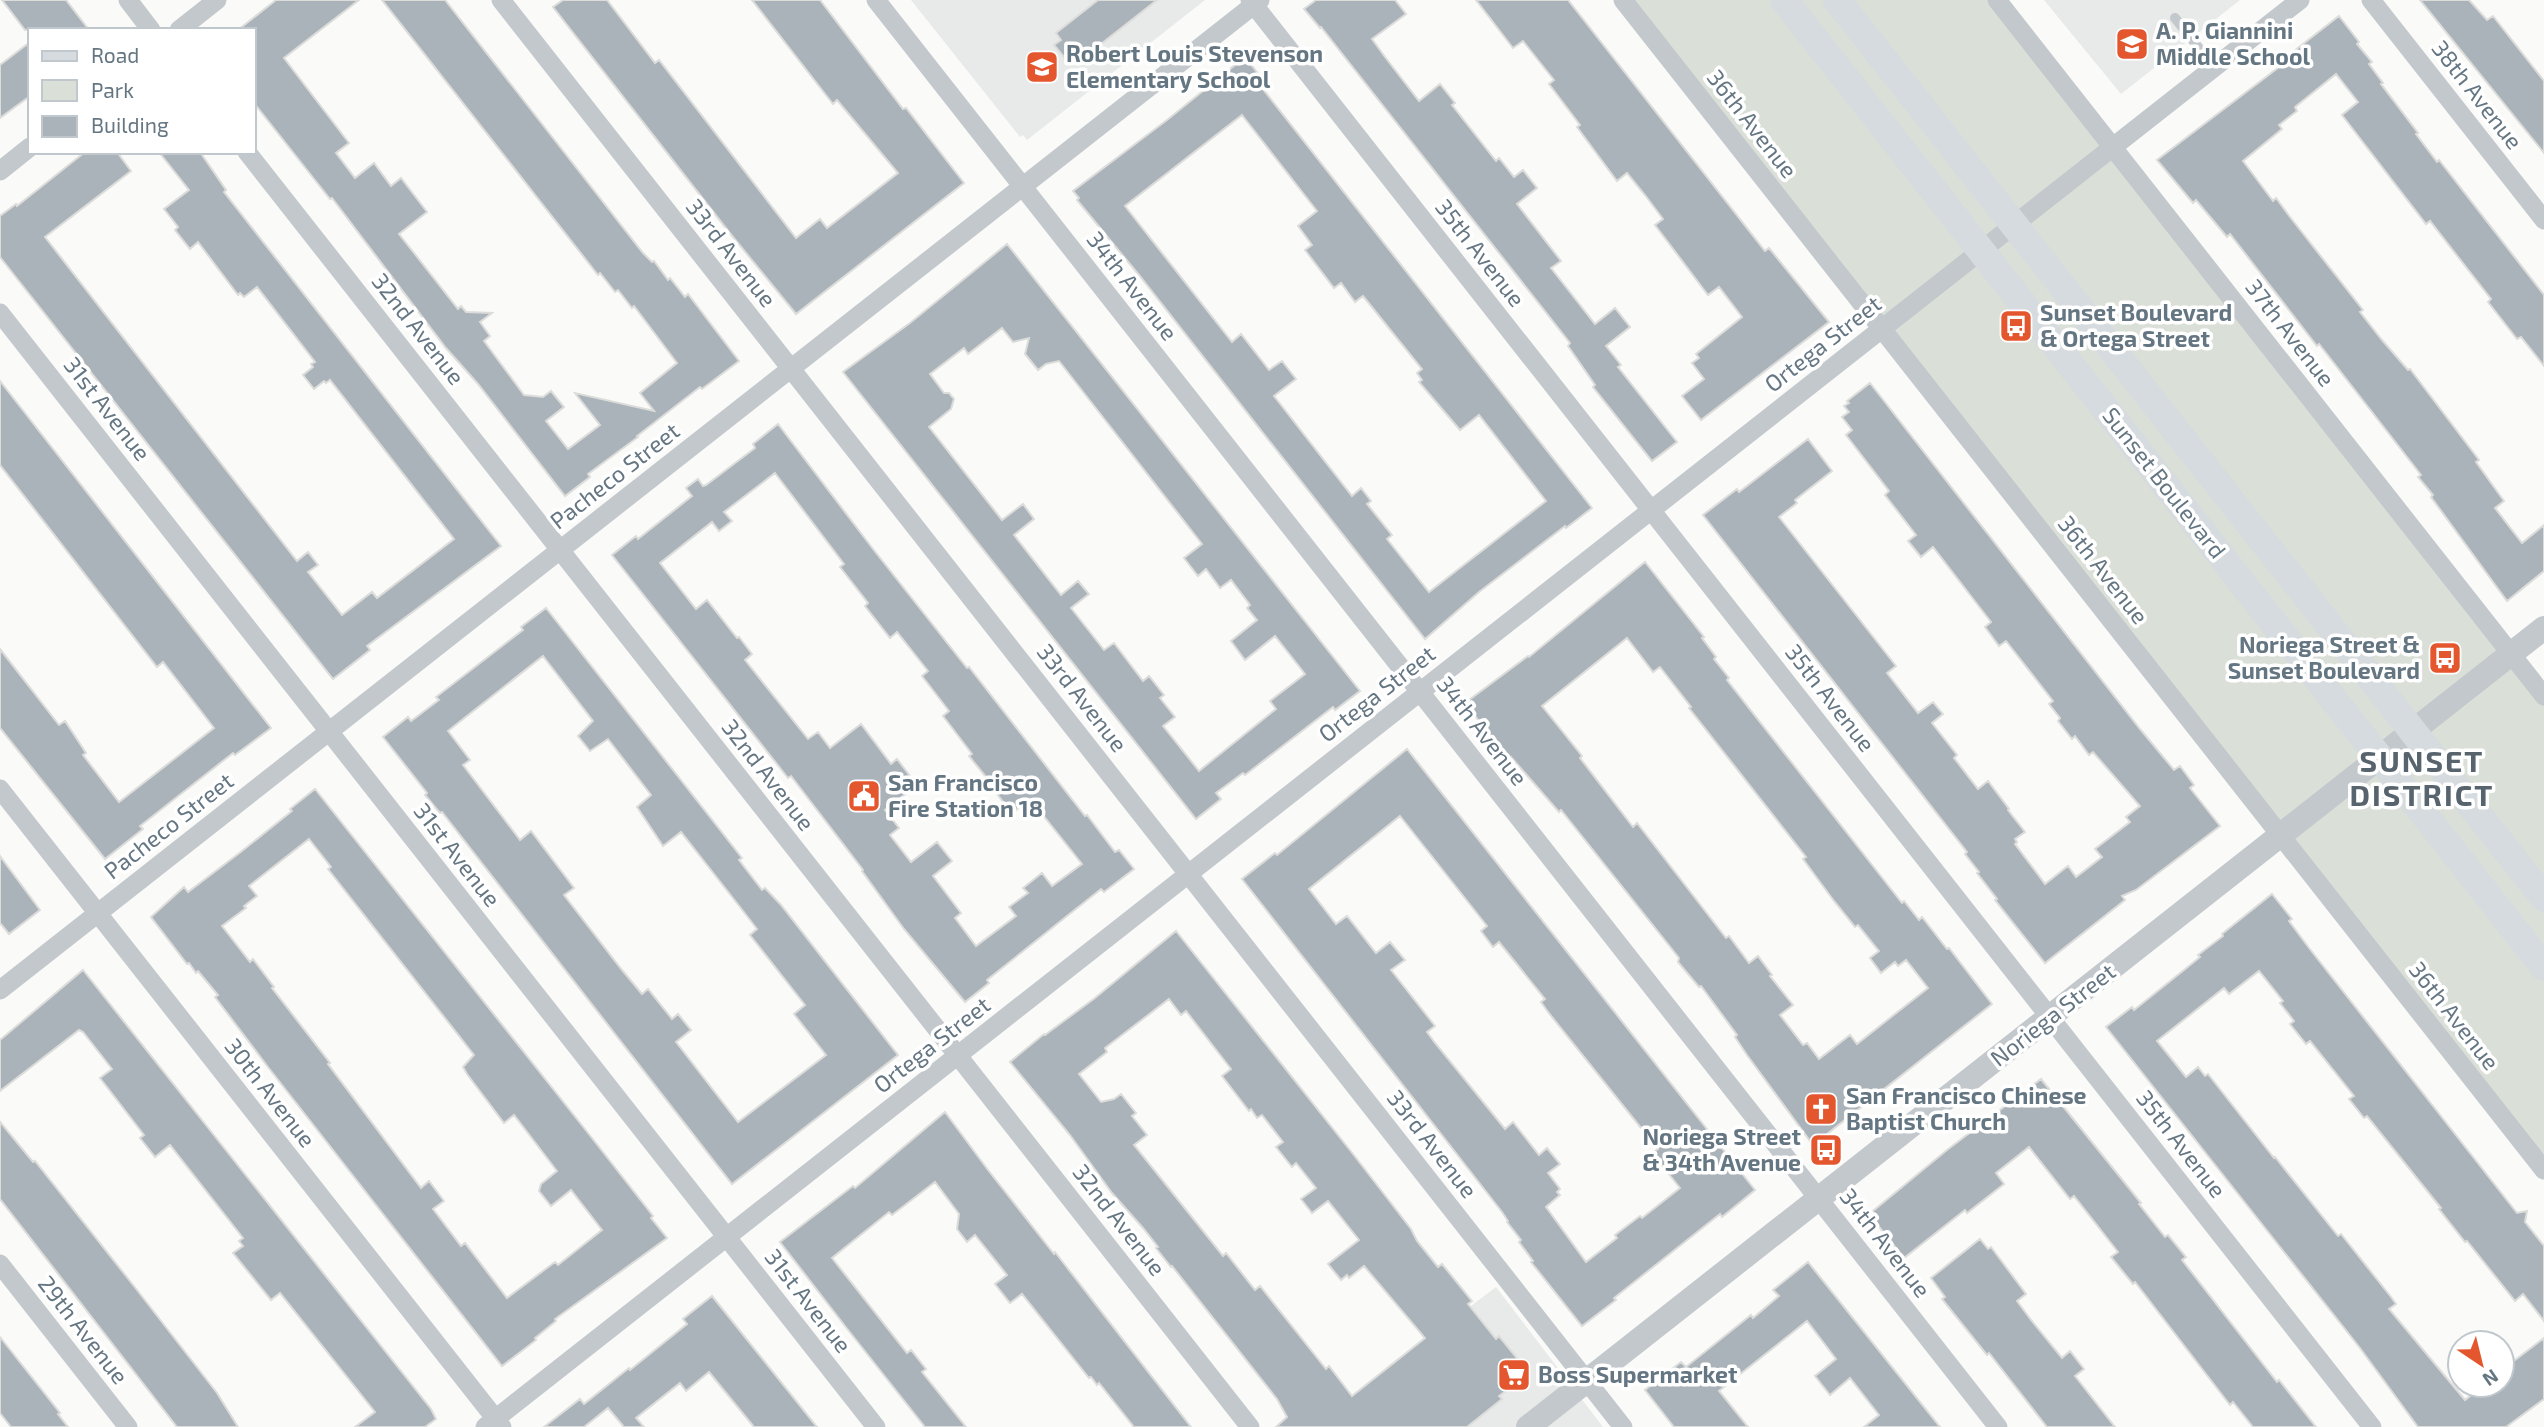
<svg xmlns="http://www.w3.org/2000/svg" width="2544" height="1427" font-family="'Exo 2',sans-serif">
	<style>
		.built { fill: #e8e9e9 }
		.green { fill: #dadfd7 }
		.building { fill: #aab3b9; stroke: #dcdcda; stroke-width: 2; fill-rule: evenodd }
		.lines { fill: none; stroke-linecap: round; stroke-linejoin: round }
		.service { stroke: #c3c8cc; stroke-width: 10 }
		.minor { stroke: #c3c8cc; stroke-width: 19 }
		.tertiary { stroke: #c3c8cc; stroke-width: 24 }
		.secondary { stroke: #d6dbdf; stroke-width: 28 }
		.labels { text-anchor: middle; stroke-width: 7; stroke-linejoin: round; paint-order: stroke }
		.poi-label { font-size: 23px; font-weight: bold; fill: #657683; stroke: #fff; text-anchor: start }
		.street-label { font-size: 23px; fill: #657683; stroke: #fff }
		.district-label { font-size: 30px; font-weight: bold; letter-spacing: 2px; fill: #57646e; stroke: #fff }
	</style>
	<rect width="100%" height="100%" fill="#fafaf8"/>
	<!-- built -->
	<path class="built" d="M911,0H1205L1027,140L1023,135L1020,137Z
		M2044,0H2240L2121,94Z
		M1496,1287L1603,1427H1311Z"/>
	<!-- green -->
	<path class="green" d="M1624,0H1997L2544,696V1170Z"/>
	<!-- building -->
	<path class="building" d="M2,0H66L89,30H25Z
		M276,0H359L284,58L349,143L336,153L355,178L374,163L391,186L401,178L427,212L399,234L458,309L461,306L466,312L492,313L480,322L490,336L484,341L524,395L543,397L551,391L564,407L546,421L568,449L600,425L575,393L654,411L640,393L677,363L634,306L632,308L618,290L615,292L600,273L598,275L382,0H445L643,253L652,262L654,261L668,280L670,278L685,297L688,294L739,361L702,389L700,387L637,436L638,437L588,474L590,477L565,496L478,384L446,348L332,198L330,199L254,103V30H238Z
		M563,0H607L655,63L659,60L796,238L820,219L827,228L898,173L837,100L833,104L752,0H820L903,109L906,108L964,183L796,314L729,232L553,7Z
		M1098,0H1157L1078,62L1074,57L1068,62L1054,45L1061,40L1056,33Z
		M1316,0H1395L1406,14L1372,39L1385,57L1419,101L1440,84L1455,103L1452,105L1496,161L1499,158L1514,177L1523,170L1537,188L1517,204L1561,261L1551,268L1595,324L1615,308L1630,327L1606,346L1621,365L1618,367L1677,442L1652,461L1593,387L1595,385L1568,346L1570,343L1321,27L1320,28L1304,9Z
		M1476,0H1568L1765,251L1769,248L1829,322L1701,420L1682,396L1704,379L1692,363L1699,358L1696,354L1742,317L1719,287L1708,295L1655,225L1663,219L1645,195L1627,173L1617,181L1577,127L1580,125L1549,84L1554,80L1542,65L1523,41L1513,48Z
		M2420,0H2469L2487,20L2493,16L2544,81V153Z
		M2339,16L2359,42L2357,44L2372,62L2369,64L2383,83L2381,84L2418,133L2416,134L2437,162L2439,160L2544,295V366L2521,337L2517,339L2488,302L2491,299L2430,221L2426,224L2342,115L2358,102L2336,74L2295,107L2297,111L2279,125L2282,129L2243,161L2273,201L2276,198L2290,217L2363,310L2360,312L2382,340L2408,370L2410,369L2479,460L2476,462L2504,501L2495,508L2522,543L2544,525V571L2507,601L2431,497L2433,495L2418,477L2421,475L2319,344L2317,346L2230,234L2227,237L2196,200L2193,203L2157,160L2287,61L2285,58Z
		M30,42V96L0,118V65Z
		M1245,57L1260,76L1255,79L1592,508L1566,528L1565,526L1479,592L1425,639L1139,275L1077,200L1079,198L1073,191L1167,120ZM1242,115L1317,211L1298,226L1312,245L1305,250L1334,288L1341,283L1355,302L1363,296L1422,369L1417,373L1422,380L1419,382L1460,430L1479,415L1546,501L1429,592L1387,539L1392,535L1367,504L1371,501L1361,488L1352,496L1274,396L1296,379L1282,361L1269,370L1241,334L1232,342L1125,206Z
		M85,152H117L131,171L45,237L297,561L308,552L318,565L308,572L342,615L372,592L377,598L454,539L330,380L326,383L324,381L314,389L303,375L313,367L311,364L315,362L257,287L244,297L240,293L238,295L198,242L190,249L175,230L178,227L164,209L189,190L159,152H200L226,190L224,192L501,546L367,646L370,650L333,679L0,257V216L16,204L17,206Z
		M1007,244L1360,691L1335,710L1333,707L1245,775L1243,773L1216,793L1221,799L1196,819L843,372L910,323ZM1002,328L1013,342L1029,338L1025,354L1038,370L1046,364L1059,361L1202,544L1184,558L1198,576L1206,569L1220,588L1231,580L1250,605L1247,608L1257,620L1231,641L1245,660L1275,636L1305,674L1270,701L1276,709L1199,771L1163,726L1175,717L1160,698L1164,695L1149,676L1143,681L1114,643L1104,650L1071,608L1089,594L1078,581L1061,595L1014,535L1034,519L1023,504L1002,520L929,427L951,409L954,399L949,393H944L930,374L964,348L968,354Z
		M0,381L271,728L235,755L233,753L140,826L143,829L105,859L0,728V649L59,725L65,721L86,753L83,755L119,802L214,728L163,662L157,667L0,465Z
		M1870,383L2140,729L2174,770L2180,766L2194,785L2190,788L2220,826L2136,890L2122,896L2125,900L2045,963L1995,900L1997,899L1977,873L1979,872L1965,854L1967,852L1703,515L1737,489L1739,492L1808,439L1832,471L1795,500L1797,503L1779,517L1896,666L1887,673L1918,713L1933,702L1943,714L1932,723L1957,755L1954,758L1978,789L1988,781L2009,809L2008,810L2025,832L2015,839L2017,842L2015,844L2045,884L2068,866L2076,877L2102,857L2095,849L2130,822L2126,817L2140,806L2093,752L2089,755L2075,736L2072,739L2058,721L2060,718L2049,704L2053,701L2006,641L1999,646L1985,627L1991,622L1933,547L1921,557L1908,541L1916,535L1885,495L1889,491L1846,435L1852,430L1842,417L1849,412L1844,406L1849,403L1847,401Z
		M778,424L873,549L967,668L969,667L1085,816L1087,815L1115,852L1119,850L1134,869L1104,892L1101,889L1072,912L987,980L989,983L965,1002L904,929L862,871L863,870L791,776L788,778L612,555L636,536L638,539L692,496L686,488L698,479L703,486L706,485L755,448L753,444ZM775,473L844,564L840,567L868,603L865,606L890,638L897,632L928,671L922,676L949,711L943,716L972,754L969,756L999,793L997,794L1012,813L1030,799L1082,864L1052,886L1042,873L1023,888L1028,893L1009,907L1016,916L976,946L955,918L961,913L933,876L952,861L937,842L911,862L890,835L899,828L885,810L917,785L897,759L891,764L861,724L830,748L818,732L808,739L745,660L752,654L739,637L737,638L707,600L696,609L660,563L712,522L719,531L732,521L724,512Z
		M1645,562L1704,637L1702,638L1716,657L1714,659L1729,678L1727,680L1887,884L1902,903L1904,901L1919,920L1922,917L1947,949L1949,948L1992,1004L1813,1145L1747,1055L1735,1037L1737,1035L1701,986L1699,987L1678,962L1679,958L1561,810L1559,812L1511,757L1509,759L1465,703L1528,656L1529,657ZM1627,638L1653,672L1660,667L1691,707L1689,708L1806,857L1803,859L1834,901L1855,927L1858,925L1879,951L1870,958L1881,973L1895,962L1898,966L1906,960L1928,988L1857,1044L1850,1035L1819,1059L1807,1043L1803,1045L1780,1015L1793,1005L1770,976L1772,975L1758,956L1749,963L1729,936L1726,938L1637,823L1633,827L1580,758L1582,756L1542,706Z
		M546,608L742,858L739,860L762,890L765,888L781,905L898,1055L732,1184L442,812L440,813L425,795L427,793L383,737L408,717L411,721L439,700L436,697L523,630L521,627ZM543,656L593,721L578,736L590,751L608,739L651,795L637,807L663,846L681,832L740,907L757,929L750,935L805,1005L794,1014L826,1055L738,1122L676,1042L691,1030L678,1014L672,1019L648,989L642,994L622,970L564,895L574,888L531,831L520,840L463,765L470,760L448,731Z
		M1407,749L1755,1190L1722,1217L1720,1214L1614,1298L1616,1300L1582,1326L1531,1262L1533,1261L1519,1242L1521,1240L1507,1222L1508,1221L1502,1212L1242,879L1275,853L1277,855ZM1400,816L1487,926L1481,931L1493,947L1499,942L1545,999L1541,1002L1548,1012L1658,1149L1652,1153L1680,1188L1642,1218L1640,1216L1615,1235L1617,1238L1586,1262L1546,1207L1560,1195L1557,1192L1560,1189L1548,1173L1560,1164L1547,1148L1539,1155L1513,1122L1505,1129L1435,1043L1427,1032L1435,1026L1391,970L1405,960L1390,942L1376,953L1347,916L1336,924L1309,889Z
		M315,789L588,1133L653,1216L651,1218L667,1238L555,1319L556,1321L535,1338L536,1340L502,1366L268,1067L215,997L218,995L198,971L196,973L189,963L187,964L151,917L184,887L188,892L242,851L292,811L290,809ZM309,839L331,867L328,869L474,1055L463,1067L467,1074L504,1123L514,1115L557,1171L541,1184L539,1191L551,1206L571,1190L602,1230L558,1265L555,1262L507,1298L465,1243L461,1246L433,1209L444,1201L429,1181L421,1188L328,1064L330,1063L272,988L274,987L253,959L250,962L222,926L246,908L244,906L257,896L249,886Z
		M0,856L40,910L9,934L0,923Z
		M2272,894L2292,919L2289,921L2309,948L2517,1213L2527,1211L2525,1222L2544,1246V1321L2523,1294L2515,1301L2467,1241L2465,1242L2439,1209L2441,1208L2367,1116L2364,1118L2349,1099L2354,1096L2310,1041L2306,1044L2290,1024L2294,1021L2280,1003L2283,1001L2259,971L2229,994L2224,988L2157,1041L2186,1077L2198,1067L2205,1076L2208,1074L2274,1158L2275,1157L2338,1236L2341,1234L2391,1297L2396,1304L2389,1309L2465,1400L2484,1385H2502V1370L2544,1338V1399L2506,1427H2418L2360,1348L2106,1027L2132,1007L2134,1010L2189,966L2200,957L2198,955L2223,936L2222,934Z
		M1176,931L1353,1154L1411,1229L1417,1241L1438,1267L1442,1264L1472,1301L1468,1304L1496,1339L1499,1336L1529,1373L1499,1396L1502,1399L1467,1427H1276L1287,1417L1277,1399L1172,1266L1171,1267L1156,1248L1158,1247L1143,1228L1112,1193L1070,1135L1010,1062L1044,1034L1045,1035L1095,998ZM1169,999L1181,1015L1186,1011L1231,1069L1222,1076L1249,1111L1251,1109L1257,1118L1262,1115L1283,1142L1276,1147L1292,1167L1296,1163L1316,1188L1301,1199L1312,1213L1328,1201L1359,1240L1328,1264L1341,1280L1347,1275L1349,1278L1364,1266L1425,1338L1352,1396L1329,1366L1326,1369L1260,1286L1255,1290L1226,1253L1223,1256L1134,1145L1147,1135L1132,1116L1136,1113L1121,1094L1114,1099L1101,1102L1079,1074L1107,1052L1105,1048Z
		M83,970L431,1409L436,1419L425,1427H355L375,1412L280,1293L271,1300L233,1253L243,1246L239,1241L243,1238L170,1145L155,1157L140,1138L144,1135L100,1078L112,1069L83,1032L79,1030L0,1091V1040Z
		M2041,1079L2141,1203L2139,1204L2165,1237L2168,1235L2186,1257L2182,1260L2277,1382L2279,1380L2316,1427H2253L2233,1402L2230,1405L2135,1282L2133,1284L2111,1257L2118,1252L2074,1196L2070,1199L2029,1147L1996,1173L2004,1184L1967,1213L1965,1210L1904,1258L1873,1219V1211L1947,1150Z
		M945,1112L988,1170L1054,1254L1055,1252L1065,1265L1191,1427H1134L1099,1383L1097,1385L1091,1377L1089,1378L1022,1294L1010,1303L995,1284L1007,1275L975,1235L967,1242L957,1229L959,1214L935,1182L892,1215L889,1212L832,1258L907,1353L911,1350L926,1369L922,1372L966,1427H925L845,1326L780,1242L853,1186L855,1188Z
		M0,1122L33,1162L35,1161L137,1290L217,1393L238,1427H177L0,1199Z
		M1980,1239L1988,1249L1991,1247L2026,1294L2017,1301L2031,1320L2062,1358L2070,1351L2084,1369L2075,1376L2115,1427H2047L1989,1353L1987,1355L1942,1299L1945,1297L1931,1278Z
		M1808,1262L1940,1427H1864L1879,1415L1850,1378L1830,1395L1815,1376L1836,1359L1807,1321L1719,1391L1748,1427H1674L1645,1390L1681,1362L1686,1367L1751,1315L1753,1318L1779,1296L1773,1290Z
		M712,1296L817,1427H754L709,1372L686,1391L680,1383L636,1418L644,1427H624L608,1408L584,1427H544L580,1399L584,1404L629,1368L630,1370L687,1324L683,1319Z
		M0,1337L60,1413L58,1414L68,1427H11L0,1413Z"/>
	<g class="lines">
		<!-- service -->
		<path class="service" d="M2175,18L2214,67"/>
		<!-- minor -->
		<path class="minor" d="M128,0L151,30
			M501,0L1623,1427
			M876,0L1998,1427
			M1250,0L2372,1427
			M1623,0L2544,1170
			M1997,0L2544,696
			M2371,0L2544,220
			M179,30L217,0
			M247,152L1250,1427
			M0,171L30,147
			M0,313L876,1427
			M0,789L502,1427
			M0,990L1260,0
			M0,1264L128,1427
			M485,1427L2300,0"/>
		<!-- tertiary -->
		<path class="tertiary" d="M1528,1427L2544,628"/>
		<!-- secondary -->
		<path class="secondary" d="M1784,0L2544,967
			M1837,0L2544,898"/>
	</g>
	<!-- icons -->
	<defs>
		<symbol id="school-square" viewBox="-11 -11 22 22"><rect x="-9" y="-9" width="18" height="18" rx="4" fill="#e4572e" stroke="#fff"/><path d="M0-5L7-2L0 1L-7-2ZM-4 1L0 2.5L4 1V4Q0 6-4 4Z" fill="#fff"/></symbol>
		<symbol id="bus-square" viewBox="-11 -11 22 22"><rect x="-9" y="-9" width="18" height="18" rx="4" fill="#e4572e" stroke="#fff"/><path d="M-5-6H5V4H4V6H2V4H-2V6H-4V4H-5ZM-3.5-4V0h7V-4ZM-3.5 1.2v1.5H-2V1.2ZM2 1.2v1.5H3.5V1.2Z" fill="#fff"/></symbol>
		<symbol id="civic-square" viewBox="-11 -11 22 22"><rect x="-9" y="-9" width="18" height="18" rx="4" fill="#e4572e" stroke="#fff"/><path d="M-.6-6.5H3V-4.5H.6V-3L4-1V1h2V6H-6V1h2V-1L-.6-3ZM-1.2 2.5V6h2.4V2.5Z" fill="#fff"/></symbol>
		<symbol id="church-square" viewBox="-11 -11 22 22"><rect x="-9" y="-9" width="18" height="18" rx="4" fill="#e4572e" stroke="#fff"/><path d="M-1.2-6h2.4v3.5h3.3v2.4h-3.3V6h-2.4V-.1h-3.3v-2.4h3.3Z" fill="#fff"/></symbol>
		<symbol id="supermarket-square" viewBox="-11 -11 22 22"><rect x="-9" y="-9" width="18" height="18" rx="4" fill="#e4572e" stroke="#fff"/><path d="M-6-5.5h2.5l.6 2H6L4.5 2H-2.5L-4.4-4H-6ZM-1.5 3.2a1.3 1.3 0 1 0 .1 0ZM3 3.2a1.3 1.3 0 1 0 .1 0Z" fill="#fff"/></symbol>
	</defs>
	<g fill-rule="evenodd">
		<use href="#school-square" x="2113" y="25" width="38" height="38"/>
		<use href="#school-square" x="1023" y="48" width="38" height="38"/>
		<use href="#bus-square" x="1997" y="307" width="38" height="38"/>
		<use href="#bus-square" x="2426" y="639" width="38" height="38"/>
		<use href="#civic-square" x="845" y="777" width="38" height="38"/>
		<use href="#church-square" x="1802" y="1090" width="38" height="38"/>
		<use href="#bus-square" x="1807" y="1131" width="38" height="38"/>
		<use href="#supermarket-square" x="1495" y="1356" width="38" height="38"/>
	</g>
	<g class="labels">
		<!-- poi labels -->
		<g class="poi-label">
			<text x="2156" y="39">A. P. Giannini<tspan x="2156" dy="26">Middle School</tspan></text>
			<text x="1066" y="62">Robert Louis Stevenson<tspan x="1066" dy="26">Elementary School</tspan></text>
			<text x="2040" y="321">Sunset Boulevard<tspan x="2040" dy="26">&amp; Ortega Street</tspan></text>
			<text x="2420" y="653" text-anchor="end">Noriega Street &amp;<tspan x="2420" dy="26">Sunset Boulevard</tspan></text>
			<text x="888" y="791">San Francisco<tspan x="888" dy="26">Fire Station 18</tspan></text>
			<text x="1846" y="1104">San Francisco Chinese<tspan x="1846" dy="26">Baptist Church</tspan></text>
			<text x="1801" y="1145" text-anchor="end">Noriega Street<tspan x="1801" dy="26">&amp; 34th Avenue</tspan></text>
			<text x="1538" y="1383">Boss Supermarket</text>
		</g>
		<!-- street labels -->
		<g class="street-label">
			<text transform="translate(2477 95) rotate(52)" y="8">38th Avenue</text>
			<text transform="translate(1752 124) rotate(52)" y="8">36th Avenue</text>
			<text transform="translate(731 253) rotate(52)" y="8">33rd Avenue</text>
			<text transform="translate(1480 253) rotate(52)" y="8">35th Avenue</text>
			<text transform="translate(1132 286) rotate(52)" y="8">34th Avenue</text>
			<text transform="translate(418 329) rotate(52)" y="8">32nd Avenue</text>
			<text transform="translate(2290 333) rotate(52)" y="8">37th Avenue</text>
			<text transform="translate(1823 344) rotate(-38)" y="8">Ortega Street</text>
			<text transform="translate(107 409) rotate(52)" y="8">31st Avenue</text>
			<text transform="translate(615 476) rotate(-38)" y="8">Pacheco Street</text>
			<text transform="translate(2164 483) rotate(52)" y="8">Sunset Boulevard</text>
			<text transform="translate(2103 570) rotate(52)" y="8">36th Avenue</text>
			<text transform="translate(1377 694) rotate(-38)" y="8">Ortega Street</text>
			<text transform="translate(1082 698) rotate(52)" y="8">33rd Avenue</text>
			<text transform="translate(1830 698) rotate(52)" y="8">35th Avenue</text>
			<text transform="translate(1482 731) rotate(52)" y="8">34th Avenue</text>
			<text transform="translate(768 775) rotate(52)" y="8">32nd Avenue</text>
			<text transform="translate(169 826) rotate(-38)" y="8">Pacheco Street</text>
			<text transform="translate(457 855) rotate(52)" y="8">31st Avenue</text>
			<text transform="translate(2053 1015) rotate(-38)" y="8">Noriega Street</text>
			<text transform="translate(2454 1016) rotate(52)" y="8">36th Avenue</text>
			<text transform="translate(932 1045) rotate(-38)" y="8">Ortega Street</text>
			<text transform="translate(270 1093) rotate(52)" y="8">30th Avenue</text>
			<text transform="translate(1432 1144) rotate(52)" y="8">33rd Avenue</text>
			<text transform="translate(2181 1144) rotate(52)" y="8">35th Avenue</text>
			<text transform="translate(1119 1220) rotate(52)" y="8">32nd Avenue</text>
			<text transform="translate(1885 1243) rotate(52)" y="8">34th Avenue</text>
			<text transform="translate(808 1301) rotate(52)" y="8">31st Avenue</text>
			<text transform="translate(83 1330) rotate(52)" y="8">29th Avenue</text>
		</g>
		<!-- district labels -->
		<g class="district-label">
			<text x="2422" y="772">SUNSET<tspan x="2422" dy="34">DISTRICT</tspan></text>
		</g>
	</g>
	<!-- legend -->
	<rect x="28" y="28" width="228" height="126" fill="#ffffff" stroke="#c1c8cd" stroke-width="2"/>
	<rect x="42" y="51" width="35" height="10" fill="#d6dbdf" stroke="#c1c8cd" stroke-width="2"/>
	<text x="91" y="63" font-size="21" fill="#657683">Road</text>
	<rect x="42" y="80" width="35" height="21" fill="#dadfd7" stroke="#c1c8cd" stroke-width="2"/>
	<text x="91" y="98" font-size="21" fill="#657683">Park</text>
	<rect x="42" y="116" width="35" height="21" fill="#aab3b9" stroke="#c1c8cd" stroke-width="2"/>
	<text x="91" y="133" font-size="21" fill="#657683">Building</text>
	<!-- north arrow -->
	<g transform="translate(2481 1364) rotate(145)"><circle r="33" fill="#ffffff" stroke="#c1c8cd" stroke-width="2"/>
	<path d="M0-5L12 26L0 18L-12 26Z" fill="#e4572e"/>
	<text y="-10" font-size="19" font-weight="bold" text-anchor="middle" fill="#657683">N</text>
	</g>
</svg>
